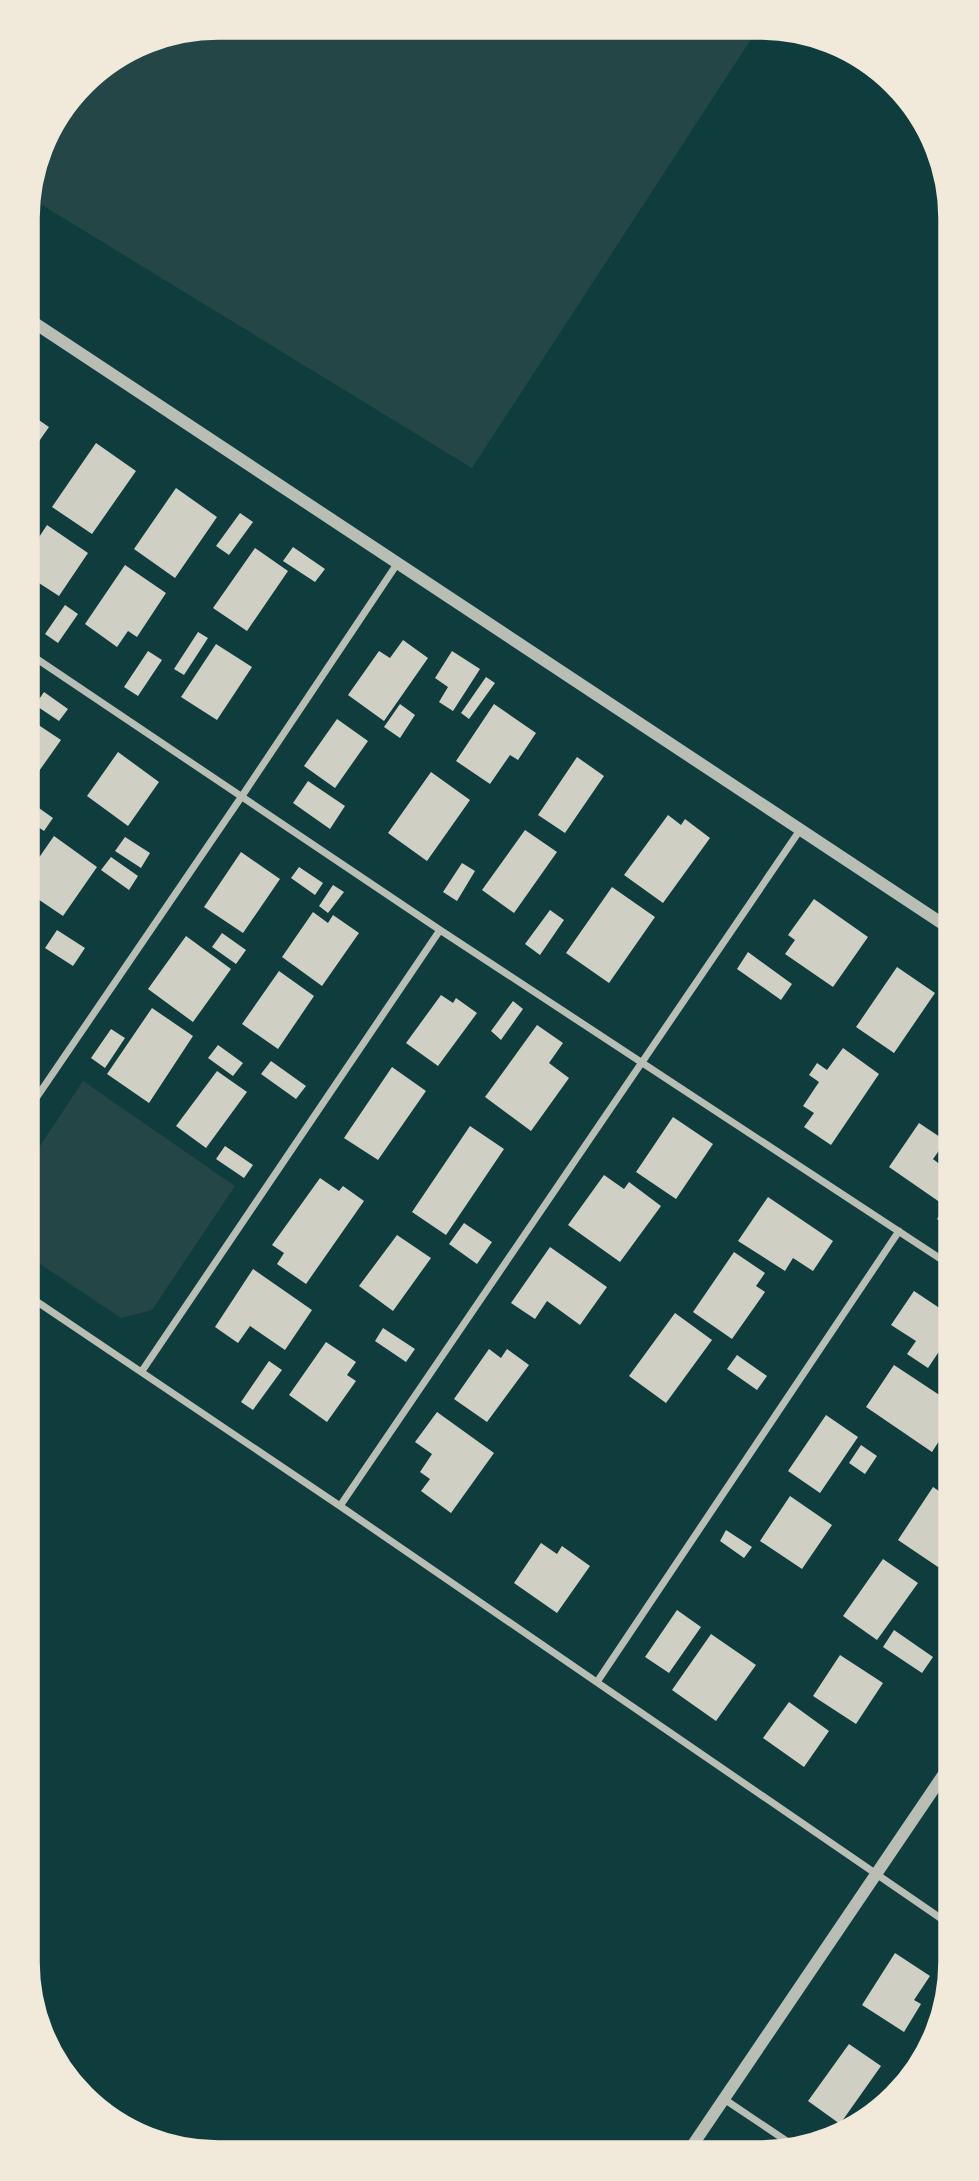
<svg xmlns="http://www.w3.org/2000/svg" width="979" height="2181" font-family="Lato,sans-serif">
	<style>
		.green { fill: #244646 }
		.building { fill: #cfcfc3 }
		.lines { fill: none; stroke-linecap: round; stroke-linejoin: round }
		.minor { stroke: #b8beb3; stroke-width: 7 }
		.tertiary { stroke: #b8beb3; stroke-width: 12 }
		.rim { fill: none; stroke: #f1e9da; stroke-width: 3.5 }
	</style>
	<rect width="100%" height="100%" fill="#0f3d3e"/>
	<!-- green -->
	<path class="green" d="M219,26L757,30L472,468L29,197L46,134L92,74L146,41Z
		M83,1081L235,1186L152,1310L121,1318L30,1257V1161Z"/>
	<!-- building -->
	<path class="building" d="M27,412L49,427L28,457Z
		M96,443L136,471L92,534L52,507Z
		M176,488L217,517L175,578L134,549Z
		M240,513L253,522L229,555L216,546Z
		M47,525L88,553L59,596L28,576V554Z
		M293,547L325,569L315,582L283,561Z
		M255,548L288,571L247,631L213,608Z
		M125,565L166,593L137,637L128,631L117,647L85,624Z
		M65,605L78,614L58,643L45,634Z
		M198,632L208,638L184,675L174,669Z
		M403,640L428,658L384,721L348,695L379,651L390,658Z
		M216,644L252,667L217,720L181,697Z
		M148,651L162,660L138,696L124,687Z
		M452,651L480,669L453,711L439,702L448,687L435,678Z
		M486,677L495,683L469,719L461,713Z
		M44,692L68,709L59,721L35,705Z
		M400,704L415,715L400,738L384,727Z
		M494,704L536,733L518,760L510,755L490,784L456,761Z
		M28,718L61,740L32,781L29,779Z
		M337,719L368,741L335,788L304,766Z
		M118,752L159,782L128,826L87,796Z
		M577,757L604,776L565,833L538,815Z
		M431,772L470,800L427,861L388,833Z
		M308,781L345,806L330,829L293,803Z
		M29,801L53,818L44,831L29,821Z
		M668,815L681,825L685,819L710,838L663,903L624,875Z
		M525,830L557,852L514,913L482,890Z
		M54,836L97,867L63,916L29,893V872Z
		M125,837L150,853L141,868L115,851Z
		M241,852L280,879L243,933L204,907Z
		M111,857L138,876L129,890L101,870Z
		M462,863L475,871L457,901L443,892Z
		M299,867L323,883L315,895L291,878Z
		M333,885L344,892L328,913L319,906Z
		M612,887L655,917L609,983L566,953Z
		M814,899L868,937L833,987L785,954L795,940L788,935Z
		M550,910L564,920L540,955L525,944Z
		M313,912L328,923L333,915L359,933L322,986L282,957Z
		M57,930L85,948L73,966L45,948Z
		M222,933L246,950L236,964L212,947Z
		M186,936L231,969L193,1022L148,989Z
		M29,940L38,946L29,958Z
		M748,952L792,984L781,1000L737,969Z
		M897,967L935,993L894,1053L856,1027Z
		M279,971L314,996L278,1049L242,1024Z
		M441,995L453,1003L456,998L477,1013L438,1066L406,1043Z
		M513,1001L523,1009L501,1040L491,1031Z
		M152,1008L193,1036L149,1103L107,1074Z
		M537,1025L563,1043L549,1063L569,1078L531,1131L485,1097Z
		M111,1029L125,1038L105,1068L91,1058Z
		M218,1045L243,1063L233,1076L208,1058Z
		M843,1048L879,1074L831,1145L804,1127L814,1113L803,1106L819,1082L809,1075L817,1063L827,1070Z
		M271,1061L306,1086L296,1099L261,1074Z
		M392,1067L426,1091L378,1160L344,1138Z
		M217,1071L247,1092L206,1148L176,1126Z
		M673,1117L713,1144L676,1199L636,1172Z
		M919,1123L946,1141L933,1159L942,1166L950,1162V1189L941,1203L889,1167Z
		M470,1126L504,1149L446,1235L412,1212Z
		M225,1146L253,1165L244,1178L216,1159Z
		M604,1175L624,1189L629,1182L661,1206L620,1262L568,1225Z
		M320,1178L339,1191L343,1186L364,1201L306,1284L277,1264L284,1253L272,1245Z
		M768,1197L833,1241L813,1271L793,1258L785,1271L738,1241Z
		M950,1202V1229L937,1219Z
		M464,1223L492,1242L477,1264L449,1244Z
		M397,1235L431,1258L393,1311L359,1286Z
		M550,1247L607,1287L580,1325L547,1301L535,1319L511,1303Z
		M734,1252L765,1273L756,1286L765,1292L732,1339L693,1312Z
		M253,1269L312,1310L285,1350L250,1326L238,1343L215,1327Z
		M914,1291L950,1315V1335L928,1368L907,1354L916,1341L891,1325Z
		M675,1313L712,1340L666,1403L629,1376Z
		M383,1328L415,1349L406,1362L375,1341Z
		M326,1342L356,1362L347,1375L356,1381L327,1422L289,1395Z
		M489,1349L501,1358L507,1349L529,1365L487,1422L454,1399Z
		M737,1355L767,1376L757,1390L727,1369Z
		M269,1361L282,1370L253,1410L241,1402Z
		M894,1365L950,1402L941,1418L950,1424L932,1452L866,1407Z
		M437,1412L494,1453L451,1513L421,1491L430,1479L420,1472L432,1454L415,1442Z
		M826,1415L858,1437L820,1493L788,1471Z
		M861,1445L877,1456L865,1474L849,1463Z
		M933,1487L951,1499V1548L938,1567L898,1540Z
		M790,1496L832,1525L802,1569L760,1541Z
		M726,1530L752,1547L744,1558L720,1541Z
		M541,1543L557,1554L562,1546L590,1566L557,1613L514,1583Z
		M883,1559L918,1583L877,1640L843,1616Z
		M677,1610L701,1627L669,1673L645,1657Z
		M894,1630L933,1657L922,1673L883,1647Z
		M711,1634L756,1665L716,1721L672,1690Z
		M840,1655L883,1683L856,1724L813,1696Z
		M789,1702L829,1731L804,1767L763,1738Z
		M895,1953L930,1976L914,2000L921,2004L904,2032L862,2005Z
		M949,1981H950L941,2005L935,2001Z
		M849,2044L881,2066L840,2124L808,2101Z"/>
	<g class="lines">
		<!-- minor -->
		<path class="minor" d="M28,653L440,930L950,1265
			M30,1107L242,796L397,564
			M30,1297L340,1506L952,1926
			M142,1371L440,930
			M340,1506L800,830
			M597,1682L899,1231
			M724,2099L797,2148"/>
		<!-- tertiary -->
		<path class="tertiary" d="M27,318L949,928
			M690,2149L952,1762"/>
	</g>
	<!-- crop -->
	<path d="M0 0H979V2181H0ZM218 38H760A180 180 0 0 1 940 218V1962A180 180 0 0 1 760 2142H218A180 180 0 0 1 38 1962V218A180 180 0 0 1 218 38Z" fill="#f1e9da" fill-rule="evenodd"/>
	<path class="rim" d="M218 38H760A180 180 0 0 1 940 218V1962A180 180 0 0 1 760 2142H218A180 180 0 0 1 38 1962V218A180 180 0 0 1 218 38Z"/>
</svg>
